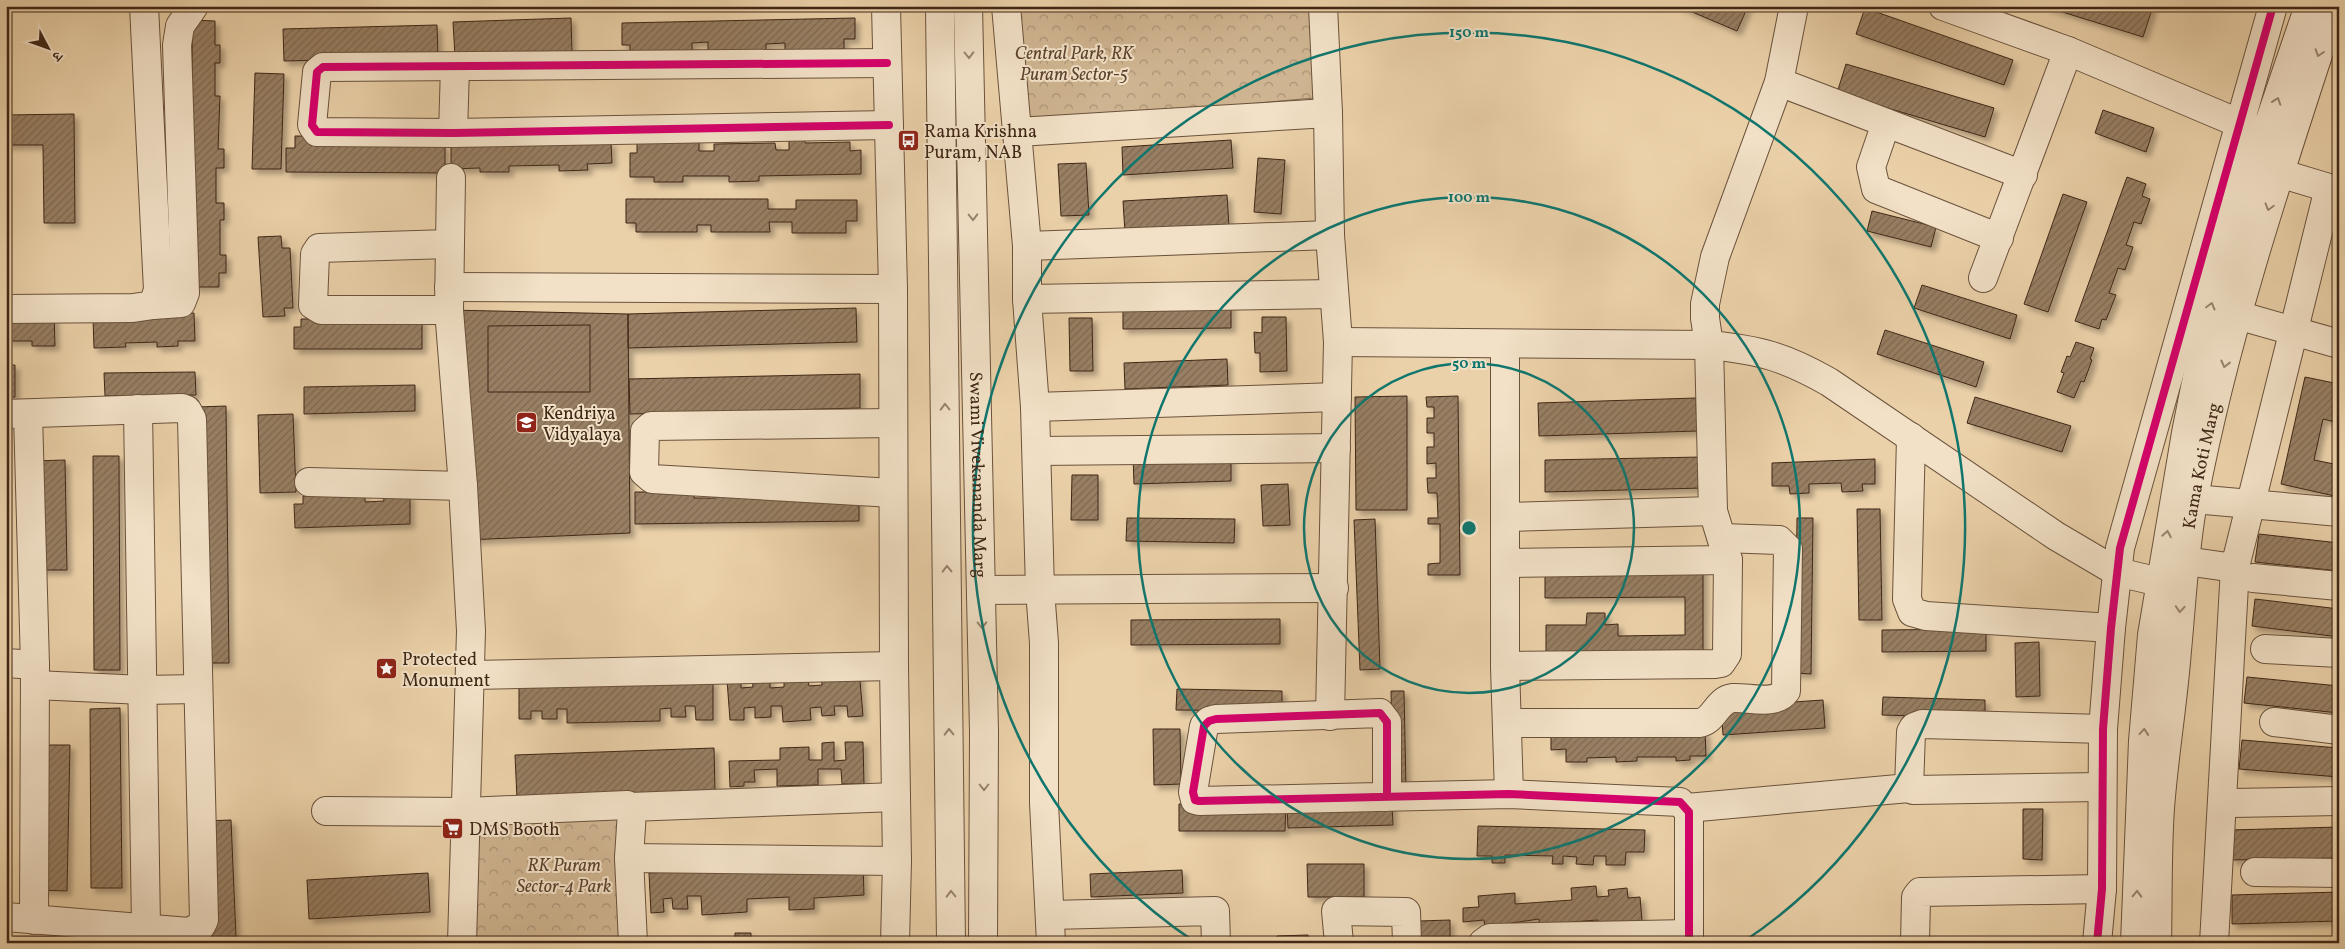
<svg xmlns="http://www.w3.org/2000/svg" width="2345" height="949" font-family="Vollkorn,'Noto Serif Devanagari',serif">
	<style>
		.park { fill: url(#park-crowns); stroke: #866e54 }
		.building { fill: url(#building-hatch); stroke: #3f2717; filter: url(#shadow) }
		.lines { fill: none; stroke-linecap: round; stroke-linejoin: round }
		.minor-casing { stroke: #6a523c; stroke-width: 30 }
		.minor { stroke: #f2e1c7; stroke-width: 28 }
		.cycleway-casing { stroke: #f2e1c7; stroke-width: 11 }
		.cycleway { stroke: #d6006c; stroke-width: 8 }
		.oneway { stroke: #98846f }
		.ring { fill: none; stroke: #0f766e; stroke-width: 2.5 }
		.labels { text-anchor: middle; stroke-width: 4; stroke-linejoin: round; paint-order: stroke }
		.park-label { font-size: 18px; font-style: italic; fill: #5c432f; stroke: #f2e1c7 }
		.poi-label { font-size: 18px; fill: #3f2717; stroke: #f2e1c7; text-anchor: start }
		.street-label { font-size: 18px; fill: #3f2717; stroke: #f2e1c7 }
		.centre { fill: #0f766e; stroke: #f2e1c7; stroke-width: 2.5 }
		.ring-label { font-size: 15px; text-anchor: middle; font-weight: bold; fill: #0f766e; stroke: #f2e1c7; stroke-width: 4; stroke-linejoin: round; paint-order: stroke }
	</style>
	<defs>
		<pattern id="park-crowns" width="20" height="18" patternUnits="userSpaceOnUse" patternTransform="scale(1.25)"><rect width="20" height="18" fill="#ceb490"/><path d="M2 6a3 3 0 1 1 6 0M12 15a3 3 0 1 1 6 0" fill="none" stroke="#a99275"/></pattern>
		<pattern id="building-hatch" width="6" height="6" patternUnits="userSpaceOnUse" patternTransform="scale(1.25)"><rect width="6" height="6" fill="#987f63"/><path d="M-1 1l2-2M0 6l6-6M5 7l2-2" fill="none" stroke="#7d6851"/></pattern>
		<filter id="shadow"><feDropShadow dx="4.5" dy="4.5" stdDeviation="2.5" flood-color="#0004"/></filter>
	</defs>
	<rect width="100%" height="100%" fill="#ebd1a9"/>
	<filter id="stains"><feTurbulence type="fractalNoise" baseFrequency=".004" numOctaves="4"/><feColorMatrix values="0 0 0 0 .2 0 0 0 0 .09 0 0 0 0 .02 0 0 0 .5 -.17"/></filter>
	<radialGradient id="worn" r=".72"><stop offset=".6" stop-color="#630" stop-opacity="0"/><stop offset="1" stop-color="#630" stop-opacity=".3"/></radialGradient>
	<!-- park -->
	<path class="park" d="M1014,6H1309L1314,98L1020,124Z
		M630,807L635,943H467L474,811Z"/>
	<!-- building -->
	<path class="building" d="M1678,6H1748L1737,31Z
		M2043,6H2153L2143,37Z
		M1865,8L2013,60L2004,85L1856,34Z
		M571,18L572,52L455,56L453,22Z
		M855,18V39H844V49L800,50L785,55V43L766,44V51L708,52V42L692,43V54L630,56V45H622V23Z
		M192,20L215,21V45H220V63H215V96H220L218,149H224V168H216V203H224V220H220V255H226V273H219V287H193Z
		M437,25L438,57L284,61L283,29Z
		M1846,64L1994,108L1985,137L1837,93Z
		M255,73L284,74L281,169H252Z
		M2103,110L2154,128L2146,152L2095,133Z
		M74,114L75,223H44L43,145H6V115Z
		M699,135V151H714V144L775,143L776,150H789V139H805V143L850,142V151L861,150V174L759,176V181L729,182V176H683V182H654V177H630V153H637V136Z
		M295,136L431,137L445,146V173L286,172V148H295Z
		M1231,140L1233,168L1123,175L1122,147Z
		M611,142L612,163L587,164L588,170L559,171V165L509,166V172H480V168L451,169V143Z
		M1258,158L1285,160L1281,214L1254,212Z
		M1086,163L1089,215L1061,216L1058,164Z
		M2127,177L2146,184L2142,196L2150,199L2141,224L2134,222L2126,245L2133,247L2125,270L2118,268L2109,293L2116,295L2106,320L2102,319L2099,329L2075,321Z
		M2063,194L2087,202L2048,312L2024,304Z
		M1227,195L1229,227L1125,233L1123,201Z
		M626,199H768V209H796V200H857V221H846V233H792V222H769L770,232H711V225H697V232H636V223H626Z
		M1872,211L1936,227L1931,247L1867,231Z
		M281,236L282,248H290L293,308H284L285,316L263,317L258,237Z
		M1922,285L2017,315L2010,339L1914,308Z
		M1231,302V328L1123,329V303Z
		M856,308L857,342L628,348V314Z
		M449,310L628,314L630,533L466,540Z
		M194,313L195,341H178V346L157,347V342L125,343L126,347L94,348L93,318Z
		M54,316L55,346H32V341H6V317Z
		M1262,317H1286L1287,371L1260,372V353H1255L1254,332L1262,333Z
		M1069,318H1092L1093,371H1070Z
		M301,319H422V349H294V327H301Z
		M590,325V392H488V326Z
		M1885,330L1984,362L1976,387L1877,354Z
		M2076,342L2094,348L2090,359L2092,360L2084,382L2081,381L2074,398L2057,392L2064,373L2061,372L2067,356L2070,357Z
		M1227,359L1228,385L1125,389L1124,363Z
		M6,365H15V397L6,398Z
		M195,372L196,395L105,396L104,373Z
		M860,374V408L630,414L629,379Z
		M2305,377L2339,384V423L2323,419L2314,460L2339,465V497L2281,484Z
		M415,385V411L304,414V387Z
		M1407,396V510H1356L1355,397Z
		M1458,396L1460,575H1428V564L1440,563V524H1428V518H1438L1437,493H1428L1427,478H1436V463L1427,464V447H1434V433H1427V418H1434V407H1427L1426,397Z
		M1975,397L2071,426L2062,452L1967,423Z
		M1696,398L1697,431L1539,436L1538,403Z
		M226,406L229,663H200L197,407Z
		M293,414L296,492L260,493L258,415Z
		M1231,452V481L1134,484L1133,456Z
		M93,456H119L120,670H94Z
		M1702,457L1703,488L1545,492V460Z
		M1875,459V484H1862L1863,491L1842,492L1841,483L1809,484V493L1790,494L1789,486H1772V463Z
		M65,460L67,570H35L33,461Z
		M1072,475H1098V520H1071Z
		M1288,484L1290,525L1263,526L1261,485Z
		M772,490V500L859,498V521L635,524V492H694V498H715V491Z
		M365,495V502L384,501L383,495H410V524L295,528L294,504H303V496Z
		M1857,509H1880L1882,620H1859Z
		M1127,518L1235,519L1234,543L1126,541Z
		M1797,518H1813L1811,674L1795,673Z
		M1375,519L1380,669L1360,670L1354,520Z
		M2259,534L2339,543V571L2255,562Z
		M1703,567V652L1546,654V625H1586L1587,613H1605V625L1618,624V636L1685,635V597L1545,598V569Z
		M2255,599L2339,609V637L2252,626Z
		M1280,619V644L1131,645V620Z
		M1986,629V651L1882,652V630Z
		M2039,642L2040,696L2016,697L2015,643Z
		M859,669L863,716L848,717L847,706H834L835,715L822,716L821,707L810,708L811,720L783,722L782,706H771V717L755,718V707L744,708V720H730L727,680L741,679V688L753,687L752,678L770,677V688L784,687V682L808,680L809,686L822,685L821,672Z
		M2247,677L2339,686V713L2244,703Z
		M713,680V720H696L695,706H685L686,717H671V708L660,709V721L567,723V709H557V719H542V711H531V719H519V683Z
		M1177,689L1282,691V711L1176,710Z
		M1391,691H1404L1406,788L1393,789Z
		M1883,697L1985,700V718L1882,715Z
		M1823,700L1825,728L1723,735L1721,707Z
		M120,708L122,888H91L90,709Z
		M1153,729H1180L1181,784L1154,785Z
		M1705,731L1706,756H1690V760L1676,761V757H1637V761L1616,762V757L1587,758V762H1566V749L1551,750V734Z
		M2242,740L2339,748V777L2239,769Z
		M834,742V761L846,760L845,742H863L864,784H842L841,769H818V785L777,786V769L754,770L755,782H744V786L730,787L729,761L780,760V748L809,747V760H822V743Z
		M41,745H70L67,891L38,890Z
		M714,748L715,792L517,799L515,755Z
		M1179,804H1286L1285,831H1179Z
		M1392,804L1393,825L1288,828L1287,807Z
		M2023,809H2043L2042,860L2023,859Z
		M231,820L236,937L209,938L204,821Z
		M1478,826L1645,830L1644,852H1626L1625,865H1606V856H1594L1593,865L1576,864L1577,857L1563,856V864H1552L1553,856L1505,855V863H1492V856H1477Z
		M2339,827V858L2231,860V830Z
		M863,863L864,895L814,898V909L789,910V897L747,899V912L702,915L701,896H687L688,909H673L672,898L663,899L664,912L651,913L649,873Z
		M1307,864H1364V897H1308Z
		M1182,870L1183,893L1091,897L1090,874Z
		M428,873L430,912L309,919L307,880Z
		M1596,886L1597,897L1609,896L1608,890L1627,888L1628,898L1640,897L1642,921L1598,925V920L1571,922V927L1540,929L1539,919L1485,927L1484,920L1463,922V908L1479,907L1478,896L1515,893V904L1572,900L1571,888Z
		M2339,892V921L2232,924V895Z
		M1450,920V943H1419V921Z
		M735,933H751V943H735Z
		M1308,935V943H1276L1277,936Z
		M92,936V943H6V937Z
		M206,937V943H99V939L113,938V942H138V938Z
		M759,938H774V943H759Z
		M815,938V943H785V939Z
		M409,941V943H343Z
		M674,941H717V943H674Z"/>
	<g class="lines">
		<defs>
			<g id="minor">
				<path d="M886,6L893,289L894,666L897,861L895,943"/>
				<path d="M940,6L951,943"/>
				<path id="s1" d="M968,6L984,732L983,943"/>
				<path d="M1006,6L1027,246V299L1035,407L1040,590L1044,643V803L1051,943"/>
				<path d="M1323,6L1328,113L1330,235L1338,342L1330,716"/>
				<path d="M1943,6L2068,51L2255,130"/>
				<path d="M887,63L323,67L317,72L312,125L317,132L453,133L889,125"/>
				<path d="M1779,82L2023,175"/>
				<path d="M1886,123L1871,167L1876,189L1999,238"/>
				<path d="M1018,132L1328,113"/>
				<path d="M453,133L455,67"/>
				<path d="M2262,168L2339,191"/>
				<path d="M451,178L449,310L463,486L471,631L462,943"/>
				<path d="M449,244L319,248L315,254L313,305L321,310H449"/>
				<path d="M1027,246L1330,235"/>
				<path d="M1983,278L2068,51"/>
				<path d="M449,287L893,289"/>
				<path d="M1027,299L1334,294"/>
				<path d="M153,305L181,303L185,293L177,45L180,26L194,6"/>
				<path d="M6,309L133,308L153,305L158,290L144,6"/>
				<path d="M2237,315L2339,344"/>
				<path d="M1338,342L1709,345C1760,350 1785,357 1829,382L2056,536L2117,572L2160,582L2178,583"/>
				<path d="M1505,344V666L1509,794"/>
				<path d="M1035,407L1337,397"/>
				<path d="M138,409L146,928"/>
				<path d="M6,414L182,408L187,410L192,419L204,920L201,926L189,932L6,917"/>
				<path d="M28,414L35,665L34,920"/>
				<path d="M1911,437L1907,599L1912,612L1926,616L2111,628"/>
				<path d="M1037,451L1336,448"/>
				<path d="M309,482L463,486"/>
				<path d="M893,493L652,479L644,472L645,431L651,426L893,423"/>
				<path d="M2194,499L2339,512"/>
				<path d="M1505,517L1713,511"/>
				<path d="M2185,561L2235,568"/>
				<path d="M1505,563L1728,560"/>
				<path d="M2253,578L2339,586"/>
				<path d="M981,590L1334,588"/>
				<path d="M2265,649L2339,653"/>
				<path d="M6,663L35,665"/>
				<path d="M1505,666L1715,664L1721,663L1727,654L1728,560L1713,511L1709,345L1705,318V304L1715,257L1779,82L1794,6"/>
				<path d="M470,675L894,666"/>
				<path d="M35,685L143,690L197,689"/>
				<path d="M2274,722L2339,730"/>
				<path d="M1507,723H1699C1715,721 1716,700 1733,698C1749,697 1775,706 1786,691L1788,549L1779,540L1722,538"/>
				<path d="M2101,787L1913,790L1909,788L1911,732L1914,727L1922,724L2103,729"/>
				<path d="M1387,797V722L1380,713L1216,719L1209,721L1204,726L1193,792L1195,800L1199,801L1509,794L1680,802L1689,812V943"/>
				<path d="M2231,803L2339,801"/>
				<path d="M630,807L896,797"/>
				<path d="M1687,808L1909,788"/>
				<path d="M326,811L467,812L627,805L632,811L629,858L633,943"/>
				<path d="M629,858L897,861"/>
				<path d="M2255,872L2339,873"/>
				<path d="M1050,915L1215,911L1216,943"/>
				<path d="M1339,943L1336,911L1406,912L1407,943"/>
				<path d="M1483,943L1490,938L1689,934"/>
				<path d="M1915,943L1916,897L1920,892L2102,889"/>
				<path d="M2097,943L2102,889L2103,729L2111,628L2120,548L2273,6"/>
				<path d="M2135,943L2143,741L2152,635L2186,433L2211,307L2265,135L2309,6"/>
				<path id="s2" d="M2157,943C2158,898 2157,853 2160,808C2164,755 2173,703 2177,650C2182,599 2184,548 2194,497C2226,330 2281,168 2334,6"/>
				<path d="M2214,943L2235,567L2329,188"/>
			</g>
		</defs>
		<!-- minor casing -->
		<use href="#minor" class="minor-casing"/>
		<!-- minor -->
		<use href="#minor" class="minor"/>
		<defs>
			<path id="cycleway" d="M887,63L323,67L317,72L312,125L317,132L453,133L889,125
				M1387,797V722L1380,713L1216,719L1209,721L1204,726L1193,792L1195,800L1199,801L1509,794L1680,802L1689,812V943
				M2097,943L2102,889L2103,729L2111,628L2120,548L2273,6"/>
		</defs>
		<!-- cycleway casing -->
		<use href="#cycleway" class="cycleway-casing"/>
		<!-- cycleway -->
		<use href="#cycleway" class="cycleway"/>
	</g>
	<!-- one-way arrows -->
	<defs><path id="oneway-chevron" d="M-2-3.5L2.5 0L-2 3.5" fill="none" stroke-width="1.6" stroke-linecap="round" stroke-linejoin="round" transform="scale(1.25)"/></defs>
	<g class="oneway">
		<use href="#oneway-chevron" transform="translate(2319 53) rotate(108)"/>
		<use href="#oneway-chevron" transform="translate(969 55) rotate(89)"/>
		<use href="#oneway-chevron" transform="translate(2277 101) rotate(-71)"/>
		<use href="#oneway-chevron" transform="translate(2269 207) rotate(106)"/>
		<use href="#oneway-chevron" transform="translate(973 217) rotate(89)"/>
		<use href="#oneway-chevron" transform="translate(2211 306) rotate(-75)"/>
		<use href="#oneway-chevron" transform="translate(2225 364) rotate(104)"/>
		<use href="#oneway-chevron" transform="translate(945 407) rotate(-91)"/>
		<use href="#oneway-chevron" transform="translate(2167 534) rotate(-80)"/>
		<use href="#oneway-chevron" transform="translate(947 569) rotate(-91)"/>
		<use href="#oneway-chevron" transform="translate(2180 609) rotate(94)"/>
		<use href="#oneway-chevron" transform="translate(982 625) rotate(89)"/>
		<use href="#oneway-chevron" transform="translate(949 732) rotate(-91)"/>
		<use href="#oneway-chevron" transform="translate(2144 732) rotate(-85)"/>
		<use href="#oneway-chevron" transform="translate(984 787) rotate(90)"/>
		<use href="#oneway-chevron" transform="translate(951 894) rotate(-91)"/>
		<use href="#oneway-chevron" transform="translate(2137 894) rotate(-88)"/>
	</g>
	<!-- distance rings -->
	<g class="ring">
		<circle cx="1469" cy="528" r="165"/>
		<circle cx="1469" cy="528" r="331"/>
		<path d="M1195 942A496 496 0 1 1 1743 942"/>
	</g>
	<!-- icons -->
	<defs>
		<symbol id="bus-square" viewBox="-11 -11 22 22"><rect x="-9" y="-9" width="18" height="18" rx="4" fill="#8f2418" stroke="#f2e1c7"/><path d="M-5-6H5V4H4V6H2V4H-2V6H-4V4H-5ZM-3.5-4V0h7V-4ZM-3.5 1.2v1.5H-2V1.2ZM2 1.2v1.5H3.5V1.2Z" fill="#fff"/></symbol>
		<symbol id="school-square" viewBox="-11 -11 22 22"><rect x="-9" y="-9" width="18" height="18" rx="4" fill="#8f2418" stroke="#f2e1c7"/><path d="M0-5L7-2L0 1L-7-2ZM-4 1L0 2.5L4 1V4Q0 6-4 4Z" fill="#fff"/></symbol>
		<symbol id="sight-square" viewBox="-11 -11 22 22"><rect x="-9" y="-9" width="18" height="18" rx="4" fill="#8f2418" stroke="#f2e1c7"/><path d="M0-6L1.8-2.2L6-1.7L2.9 1.2L3.7 5.4L0 3.3L-3.7 5.4L-2.9 1.2L-6-1.7L-1.8-2.2Z" fill="#fff"/></symbol>
		<symbol id="supermarket-square" viewBox="-11 -11 22 22"><rect x="-9" y="-9" width="18" height="18" rx="4" fill="#8f2418" stroke="#f2e1c7"/><path d="M-6-5.5h2.5l.6 2H6L4.5 2H-2.5L-4.4-4H-6ZM-1.5 3.2a1.3 1.3 0 1 0 .1 0ZM3 3.2a1.3 1.3 0 1 0 .1 0Z" fill="#fff"/></symbol>
	</defs>
	<g fill-rule="evenodd">
		<use href="#bus-square" x="896" y="128" width="25" height="25"/>
		<use href="#school-square" x="514" y="410" width="25" height="25"/>
		<use href="#sight-square" x="374" y="656" width="25" height="25"/>
		<use href="#supermarket-square" x="440" y="816" width="25" height="25"/>
	</g>
	<g class="labels">
		<!-- park labels -->
		<g class="park-label">
			<text x="1074" y="59">Central Park, RK<tspan x="1074" dy="21">Puram Sector-5</tspan></text>
			<text x="564" y="871">RK Puram<tspan x="564" dy="21">Sector-4 Park</tspan></text>
		</g>
		<!-- poi labels -->
		<g class="poi-label">
			<text x="924" y="137">Rama Krishna<tspan x="924" dy="21">Puram, NAB</tspan></text>
			<text x="543" y="419">Kendriya<tspan x="543" dy="21">Vidyalaya</tspan></text>
			<text x="402" y="665">Protected<tspan x="402" dy="21">Monument</tspan></text>
			<text x="469" y="835">DMS Booth</text>
		</g>
		<!-- street labels -->
		<g class="street-label">
			<text dy="6" stroke="none"><textPath href="#s2" startOffset="480">Kama Koti Marg</textPath></text>
			<text dy="6" stroke="none"><textPath href="#s1" startOffset="469">Swami Vivekananda Marg</textPath></text>
		</g>
	</g>
	<circle cx="1469" cy="528" r="8" class="centre"/>
	<g class="ring-label">
		<text x="1469" y="37">150 m</text>
		<text x="1469" y="202">100 m</text>
		<text x="1469" y="368">50 m</text>
	</g>
	<!-- margin -->
	<rect width="2345" height="949" fill="none" stroke="#ebd1a9" stroke-width="25"/>
	<rect x="8" y="8" width="2330" height="934" fill="none" stroke="#3f2717" stroke-width="2.5"/>
	<rect x="12" y="12" width="2320" height="924" fill="none" stroke="#3f2717"/>
	<!-- north arrow -->
	<g transform="translate(48 48) rotate(131)" stroke="#f2e1c7" stroke-width="4" paint-order="stroke">
	<path d="M0-4L9 19L0 12L-9 19Z" fill="#3f2717"/>
	<text y="-8" font-size="14" font-weight="bold" text-anchor="middle" fill="#3f2717">उ</text>
	</g>
	<rect width="100%" height="100%" filter="url(#stains)"/>
	<rect width="100%" height="100%" fill="url(#worn)"/>
</svg>
